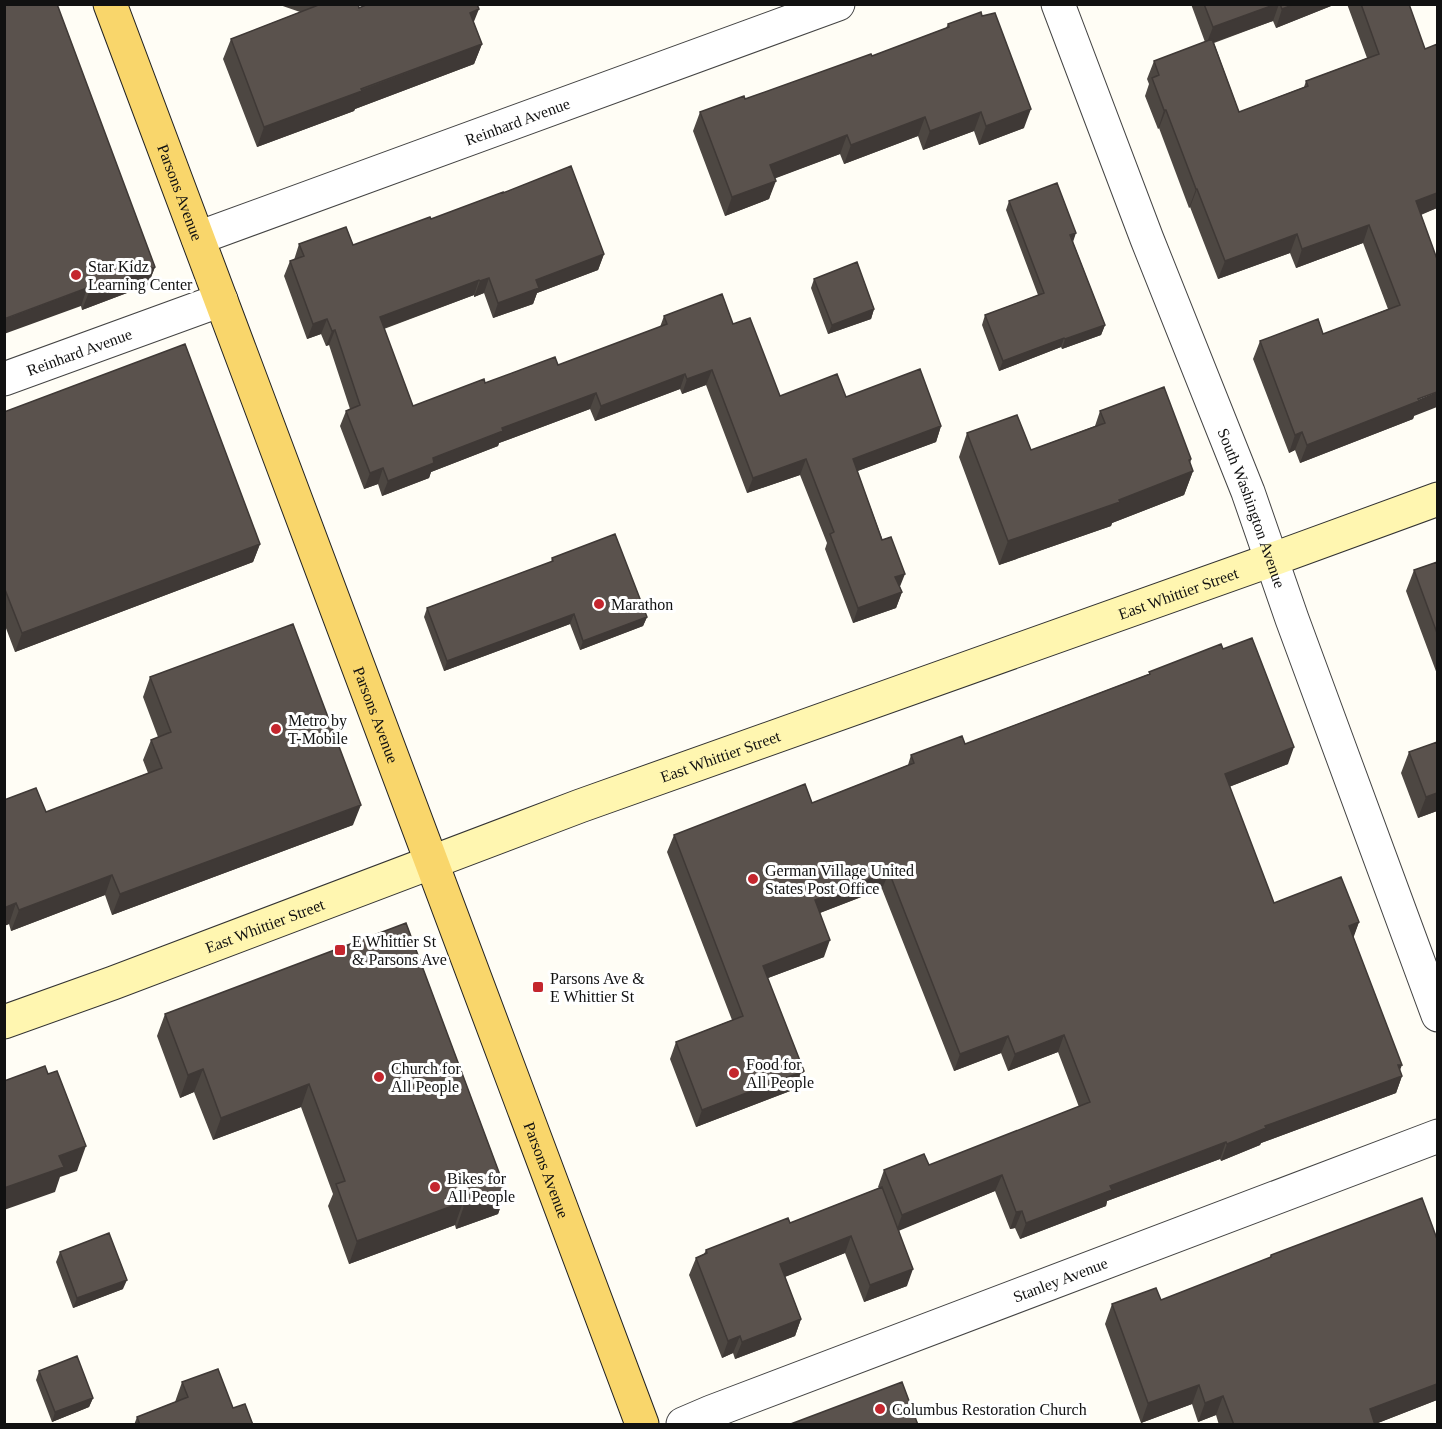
<svg xmlns="http://www.w3.org/2000/svg" width="1442" height="1429" font-family="'Times New Roman',serif">
	<style>
		.lines { fill: none; stroke-linecap: round; stroke-linejoin: round }
		.street-casing { stroke: #444; stroke-width: 35 }
		.secondary-casing { stroke: #333; stroke-width: 35 }
		.primary-casing { stroke: #222; stroke-width: 35 }
		.street { stroke: #fff; stroke-width: 33 }
		.secondary { stroke: #fff6b0; stroke-width: 33 }
		.primary { stroke: #f9d66b; stroke-width: 33 }
		.wall { fill: #4d4742 }
		.shaded-wall { fill: #3f3936 }
		.building { fill: #5a524d; stroke: #3f3936; stroke-width: 1.5 }
		.poi-dot { fill: #c4262e; stroke: #fff; stroke-width: 2 }
		.labels { text-anchor: middle; stroke-width: 6; stroke-linejoin: round; paint-order: stroke }
		.street-label { font-size: 16px; fill: #111; stroke: #fff }
		.poi-label { font-size: 16px; fill: #111; stroke: #fff; text-anchor: start }
	</style>
	<rect width="100%" height="100%" fill="#fffdf5"/>
	<g class="lines">
		<defs>
			<g id="street">
				<path id="s1" d="M1058,4L1147,239L1248,492L1292,619L1438,1015"/>
				<path id="s2" d="M198,238L838,4"/>
				<path id="s3" d="M4,379L221,300"/>
				<path id="s4" d="M683,1424L711,1412L1438,1136"/>
			</g>
			<g id="secondary">
				<path id="s5" d="M4,1022L113,983L580,806L1271,560L1438,499"/>
			</g>
			<g id="primary">
				<path id="s6" d="M110,4L642,1424"/>
			</g>
		</defs>
		<!-- street casing -->
		<use href="#street" class="street-casing"/>
		<!-- secondary casing -->
		<use href="#secondary" class="secondary-casing"/>
		<!-- primary casing -->
		<use href="#primary" class="primary-casing"/>
		<!-- street -->
		<use href="#street" class="street"/>
		<!-- secondary -->
		<use href="#secondary" class="secondary"/>
		<!-- primary -->
		<use href="#primary" class="primary"/>
	</g>
	<!-- wall -->
	<path class="wall" d="M4,4L155,267L148,285L82,310Z
		M277,4H358L359,8L474,23L482,44L474,64L355,109L354,111L257,147L223,59L231,39L300,12Z
		M1191,4H1336L1276,28L1273,21L1214,43L1239,112L1304,87L1306,81L1367,58L1347,4H1409L1437,208L1421,215L1414,416L1413,419L1300,463L1295,450L1289,453L1253,359L1260,341L1323,334L1388,309L1363,243L1296,268L1290,253L1218,279L1190,207L1189,208L1159,128L1158,129L1145,96L1149,84L1147,79L1154,61L1205,42Z
		M948,24L1024,128L979,145L974,131L923,150L918,136L844,164L840,154L775,178L769,199L725,216L693,131L700,112L745,99L872,56L946,28Z
		M503,193L604,254L598,270L537,293L533,304L493,318L484,293L474,297V295L384,329L413,406L485,383L558,365L660,327L664,316L733,324L780,396L846,397L941,426L936,442L857,471L902,592L896,608L853,623L825,549L827,543L800,475L747,493L706,385L682,394L680,389L595,421L590,409L499,443L498,446L431,472L429,478L382,496L378,484L364,489L340,426L346,411L350,409L329,345L326,346L321,334L307,339L284,276L290,261L294,260L299,244L353,245L431,219Z
		M1009,201L1073,242L1105,325L1101,335L1062,349L1061,347L999,371L982,325L985,315L1038,295L1006,210Z
		M814,279L874,309L871,319L828,334L811,288Z
		M1100,411L1191,459L1190,463L1193,471L1184,495L1112,523L1111,526L999,565L959,457L967,433L1031,450L1095,426Z
		M4,412L260,544L253,562L15,652L4,623Z
		M552,558L647,617L643,626L580,650L570,624L444,671L424,617L427,608L551,562Z
		M1437,562V674L1406,591L1414,570Z
		M1149,672L1288,764L1229,787L1274,903L1359,922L1353,937L1402,1076L1396,1093L1261,1143L1260,1145L1221,1161L1220,1159L1107,1201L1106,1206L1020,1239L1015,1228L1010,1229L995,1191L899,1230L907,1286L864,1302L845,1253L785,1277L801,1319L795,1336L735,1359L733,1353L722,1358L689,1275L696,1258L704,1254L706,1250L790,1223L879,1188L878,1187L884,1170L929,1165L1079,1107L1058,1052L1008,1071L1001,1053L954,1071L882,889L820,913L824,957L768,978L798,1088L696,1127L670,1059L676,1042L732,1020L667,852L674,835L812,803L908,765L911,755L965,744L1149,674Z
		M150,677L353,825L112,915L105,895L11,931L9,924L4,926V800L46,812L148,773L143,760L151,740L158,737L143,697Z
		M1437,742V811L1418,818L1401,773L1409,752Z
		M406,923L506,1191L498,1214L456,1229L455,1225L349,1264L328,1206L333,1194L301,1107L213,1140L194,1092L180,1098L157,1036L165,1014Z
		M1437,1239V1400L1375,1424V1425H1219L1216,1415L1198,1422L1192,1404L1141,1423L1105,1324L1112,1304L1161,1300L1270,1258L1271,1255Z
		M60,1252L123,1289L73,1308L56,1262Z
		M39,1371L93,1398L89,1407L52,1422L36,1380Z
		M182,1382L233,1408L253,1425H134L137,1417L175,1402Z"/>
	<!-- shaded-wall -->
	<path class="shaded-wall" d="M1276,4H1279L1273,21L1206,45L1213,27Z
		M1295,4H1336L1276,28L1282,9Z
		M479,9L471,29L470,13Z
		M482,44L474,64L355,109L354,111L257,147L264,127Z
		M1031,109L1024,128L979,145L986,126Z
		M1164,110H1166L1159,128L1158,129Z
		M981,112L974,131L923,150L930,131Z
		M925,117L918,136L844,164L851,145Z
		M847,135L840,154L763,183L770,165Z
		M776,181L769,199L725,216L732,197Z
		M1196,189H1197L1190,207L1189,208Z
		M1437,193V208L1409,219L1416,201Z
		M1369,225L1363,243L1296,268L1302,249Z
		M1076,233L1073,242L1070,235Z
		M1297,234L1290,253L1218,279L1225,261Z
		M604,254L598,270L537,293L533,304L493,318L498,303L536,280Z
		M155,267L148,285L82,310L89,292Z
		M489,278L484,293L474,297L480,281Z
		M479,280L474,295L374,332L380,317Z
		M87,288L81,306L4,334V319Z
		M874,309L871,319L828,334L832,325Z
		M327,319L321,334L307,339L313,324Z
		M1105,325L1101,335L1062,349L1065,339Z
		M335,330L329,345L326,346L332,331Z
		M1064,338L1061,347L999,371L1003,361Z
		M712,370L706,385L682,394L687,379Z
		M685,374L680,389L595,421L601,406Z
		M1437,392V407L1414,416L1413,419L1300,463L1307,445Z
		M596,393L590,409L499,443L498,446L431,472L429,478L382,496L388,481L433,458L502,428Z
		M941,426L936,442L847,475L853,459Z
		M1302,432L1295,450L1289,453L1295,435Z
		M806,459L800,475L747,493L753,478Z
		M1191,459L1186,474L1193,471L1184,495L1112,523L1111,526L999,565L1008,541L1119,500Z
		M383,468L378,484L364,489L370,473Z
		M260,544L253,562L15,652L22,633Z
		M905,574L899,589L895,577Z
		M902,592L896,608L853,623L858,608Z
		M574,614L570,624L444,671L447,661Z
		M647,617L643,626L580,650L583,641Z
		M1294,747L1288,764L1218,791L1225,774Z
		M1437,793V811L1418,818L1426,797Z
		M361,805L353,825L112,915L120,894Z
		M889,872L882,889L809,917L815,900Z
		M112,875L105,895L11,931L19,910Z
		M16,903L9,924L4,926V908Z
		M1359,922L1353,939L1349,926Z
		M830,940L824,957L757,982L763,966Z
		M1064,1035L1058,1052L1008,1071L1015,1054Z
		M1008,1036L1001,1053L954,1071L960,1054Z
		M1398,1065H1402L1397,1078L1402,1076L1396,1093L1261,1143L1260,1145L1221,1161L1227,1144Z
		M203,1069L194,1092L180,1098L188,1075Z
		M804,1071L798,1088L696,1127L702,1110Z
		M309,1084L301,1107L213,1140L221,1118Z
		M1226,1142L1220,1159L1107,1201L1106,1206L1020,1239L1026,1223L1110,1186Z
		M86,1146L77,1171L60,1177L55,1192L4,1210V1188L59,1156Z
		M1002,1175L995,1191L896,1232L902,1215Z
		M506,1191L498,1214L456,1229L464,1206Z
		M463,1202L455,1225L349,1264L357,1241Z
		M1022,1211L1015,1228L1010,1229L1016,1212Z
		M851,1236L845,1253L774,1281L780,1264Z
		M913,1269L907,1286L864,1302L870,1285Z
		M127,1280L123,1289L73,1308L77,1298Z
		M801,1319L795,1336L735,1359L742,1342Z
		M740,1336L733,1353L722,1358L728,1341Z
		M1437,1384V1400L1373,1425L1370,1409Z
		M1199,1385L1192,1404L1141,1423L1148,1403Z
		M1223,1396L1216,1415L1198,1422L1205,1403Z
		M93,1398L89,1407L52,1422L55,1412Z"/>
	<!-- building -->
	<path class="building" d="M4,4H57L155,267L89,292L87,288L4,319Z
		M321,4H358L359,8L368,4H477L479,9L470,13L482,44L361,89L362,91L264,127L231,39Z
		M1204,4H1276L1213,27Z
		M1280,4H1295L1282,9Z
		M1361,4H1409L1425,49L1437,44V193L1416,201L1437,259V392L1418,399L1419,401L1307,445L1302,432L1295,435L1260,341L1318,319L1323,334L1400,305L1369,225L1302,249L1297,234L1225,261L1197,189H1196L1166,110H1164L1152,78L1159,75L1154,61L1212,39L1239,112L1308,86L1306,81L1379,54Z
		M981,12L982,16L995,13L1031,109L986,126L981,112L930,131L925,117L851,145L847,135L770,165L776,181L732,197L700,112L744,96L745,99L871,54L872,56L949,27L948,24Z
		M571,166L604,254L536,280L539,288L498,303L489,278L480,281L479,280L380,317L413,406L484,379L485,383L555,357L558,365L667,324L664,316L722,294L733,324L750,318L780,396L837,374L846,397L920,369L941,426L853,459L882,540L891,537L905,574L895,577L902,592L858,608L830,534L834,532L806,459L753,478L712,370L687,379L685,374L601,406L596,393L502,428L503,431L433,458L434,463L388,481L383,468L370,473L346,411L360,405L335,330L332,331L327,319L313,324L290,261L304,256L299,244L346,227L353,245L430,217L431,219L503,192V193Z
		M1057,183L1076,233L1070,235L1105,325L1065,339L1064,338L1003,361L985,315L1044,293L1009,201Z
		M857,262L874,309L832,325L814,279Z
		M185,344L260,544L22,633L4,587V412Z
		M1164,387L1191,459L1189,460L1193,471L1119,500L1120,502L1008,541L967,433L1017,415L1031,450L1105,423L1100,411Z
		M615,534L647,617L583,641L574,614L447,661L427,608L553,561L552,558Z
		M1437,562V633L1414,570Z
		M293,624L361,805L120,894L112,875L19,910L16,903L4,908V800L36,788L46,812L162,768L151,740L171,732L150,677Z
		M1252,638L1294,747L1225,774L1274,903L1341,877L1359,922L1349,926L1402,1065H1398L1402,1076L1265,1126L1266,1128L1227,1144L1226,1142L1110,1186L1112,1190L1026,1223L1022,1211L1016,1212L1002,1175L902,1215L884,1170L924,1154L929,1165L1090,1102L1064,1035L1015,1054L1008,1036L960,1054L889,872L815,900L830,940L763,966L804,1071L702,1110L676,1042L743,1016L674,835L805,784L812,803L914,763L911,755L962,736L965,744L1150,674L1149,672L1221,644L1223,649Z
		M1437,742V793L1426,797L1409,752Z
		M406,923L506,1191L464,1206L463,1202L357,1241L336,1184L345,1181L309,1084L221,1118L203,1069L188,1075L165,1014Z
		M45,1066L48,1074L57,1071L86,1146L59,1156L64,1167L4,1188V1081Z
		M882,1187L913,1269L870,1285L851,1236L780,1264L801,1319L742,1342L740,1336L728,1341L696,1258L707,1253L706,1250L788,1218L790,1223Z
		M1422,1198L1437,1239V1384L1370,1409L1375,1425H1234L1223,1396L1205,1403L1199,1385L1148,1403L1112,1304L1156,1288L1161,1300L1271,1257V1255Z
		M109,1233L127,1280L77,1298L60,1252Z
		M77,1356L93,1398L55,1412L39,1371Z
		M218,1369L233,1408L245,1404L253,1425H140L137,1417L188,1397L182,1382Z
		M902,1382L918,1425H788Z"/>
	<!-- markers -->
	<g class="poi-dot">
		<circle cx="76" cy="275" r="6"/>
		<circle cx="599" cy="604" r="6"/>
		<circle cx="276" cy="729" r="6"/>
		<circle cx="753" cy="879" r="6"/>
		<rect x="334" y="944" width="12" height="12" rx="3"/>
		<rect x="532" y="981" width="12" height="12" rx="3"/>
		<circle cx="734" cy="1073" r="6"/>
		<circle cx="379" cy="1077" r="6"/>
		<circle cx="435" cy="1187" r="6"/>
		<circle cx="880" cy="1409" r="6"/>
	</g>
	<g class="labels">
		<!-- street labels -->
		<g class="street-label">
			<text dy="6" stroke="none"><textPath href="#s2" startOffset="340">Reinhard Avenue</textPath></text>
			<text dy="6" stroke="none"><textPath href="#s6" startOffset="201">Parsons Avenue</textPath></text>
			<text dy="6" stroke="none"><textPath href="#s3" startOffset="80">Reinhard Avenue</textPath></text>
			<text dy="6" stroke="none"><textPath href="#s1" startOffset="540">South Washington Avenue</textPath></text>
			<text dy="6" stroke="none"><textPath href="#s5" startOffset="1250">East Whittier Street</textPath></text>
			<text dy="6" stroke="none"><textPath href="#s6" startOffset="759">Parsons Avenue</textPath></text>
			<text dy="6" stroke="none"><textPath href="#s5" startOffset="764">East Whittier Street</textPath></text>
			<text dy="6" stroke="none"><textPath href="#s5" startOffset="278">East Whittier Street</textPath></text>
			<text dy="6" stroke="none"><textPath href="#s6" startOffset="1245">Parsons Avenue</textPath></text>
			<text dy="6" stroke="none"><textPath href="#s4" startOffset="404">Stanley Avenue</textPath></text>
		</g>
		<!-- poi labels -->
		<g class="poi-label">
			<text x="88" y="272">Star Kidz<tspan x="88" dy="18">Learning Center</tspan></text>
			<text x="611" y="610">Marathon</text>
			<text x="288" y="726">Metro by<tspan x="288" dy="18">T-Mobile</tspan></text>
			<text x="765" y="876">German Village United<tspan x="765" dy="18">States Post Office</tspan></text>
			<text x="352" y="947">E Whittier St<tspan x="352" dy="18">&amp; Parsons Ave</tspan></text>
			<text x="550" y="984">Parsons Ave &amp;<tspan x="550" dy="18">E Whittier St</tspan></text>
			<text x="746" y="1070">Food for<tspan x="746" dy="18">All People</tspan></text>
			<text x="391" y="1074">Church for<tspan x="391" dy="18">All People</tspan></text>
			<text x="447" y="1184">Bikes for<tspan x="447" dy="18">All People</tspan></text>
			<text x="892" y="1415">Columbus Restoration Church</text>
		</g>
	</g>
	<!-- border -->
	<rect width="1442" height="1429" fill="none" stroke="#111111" stroke-width="12"/>
</svg>
